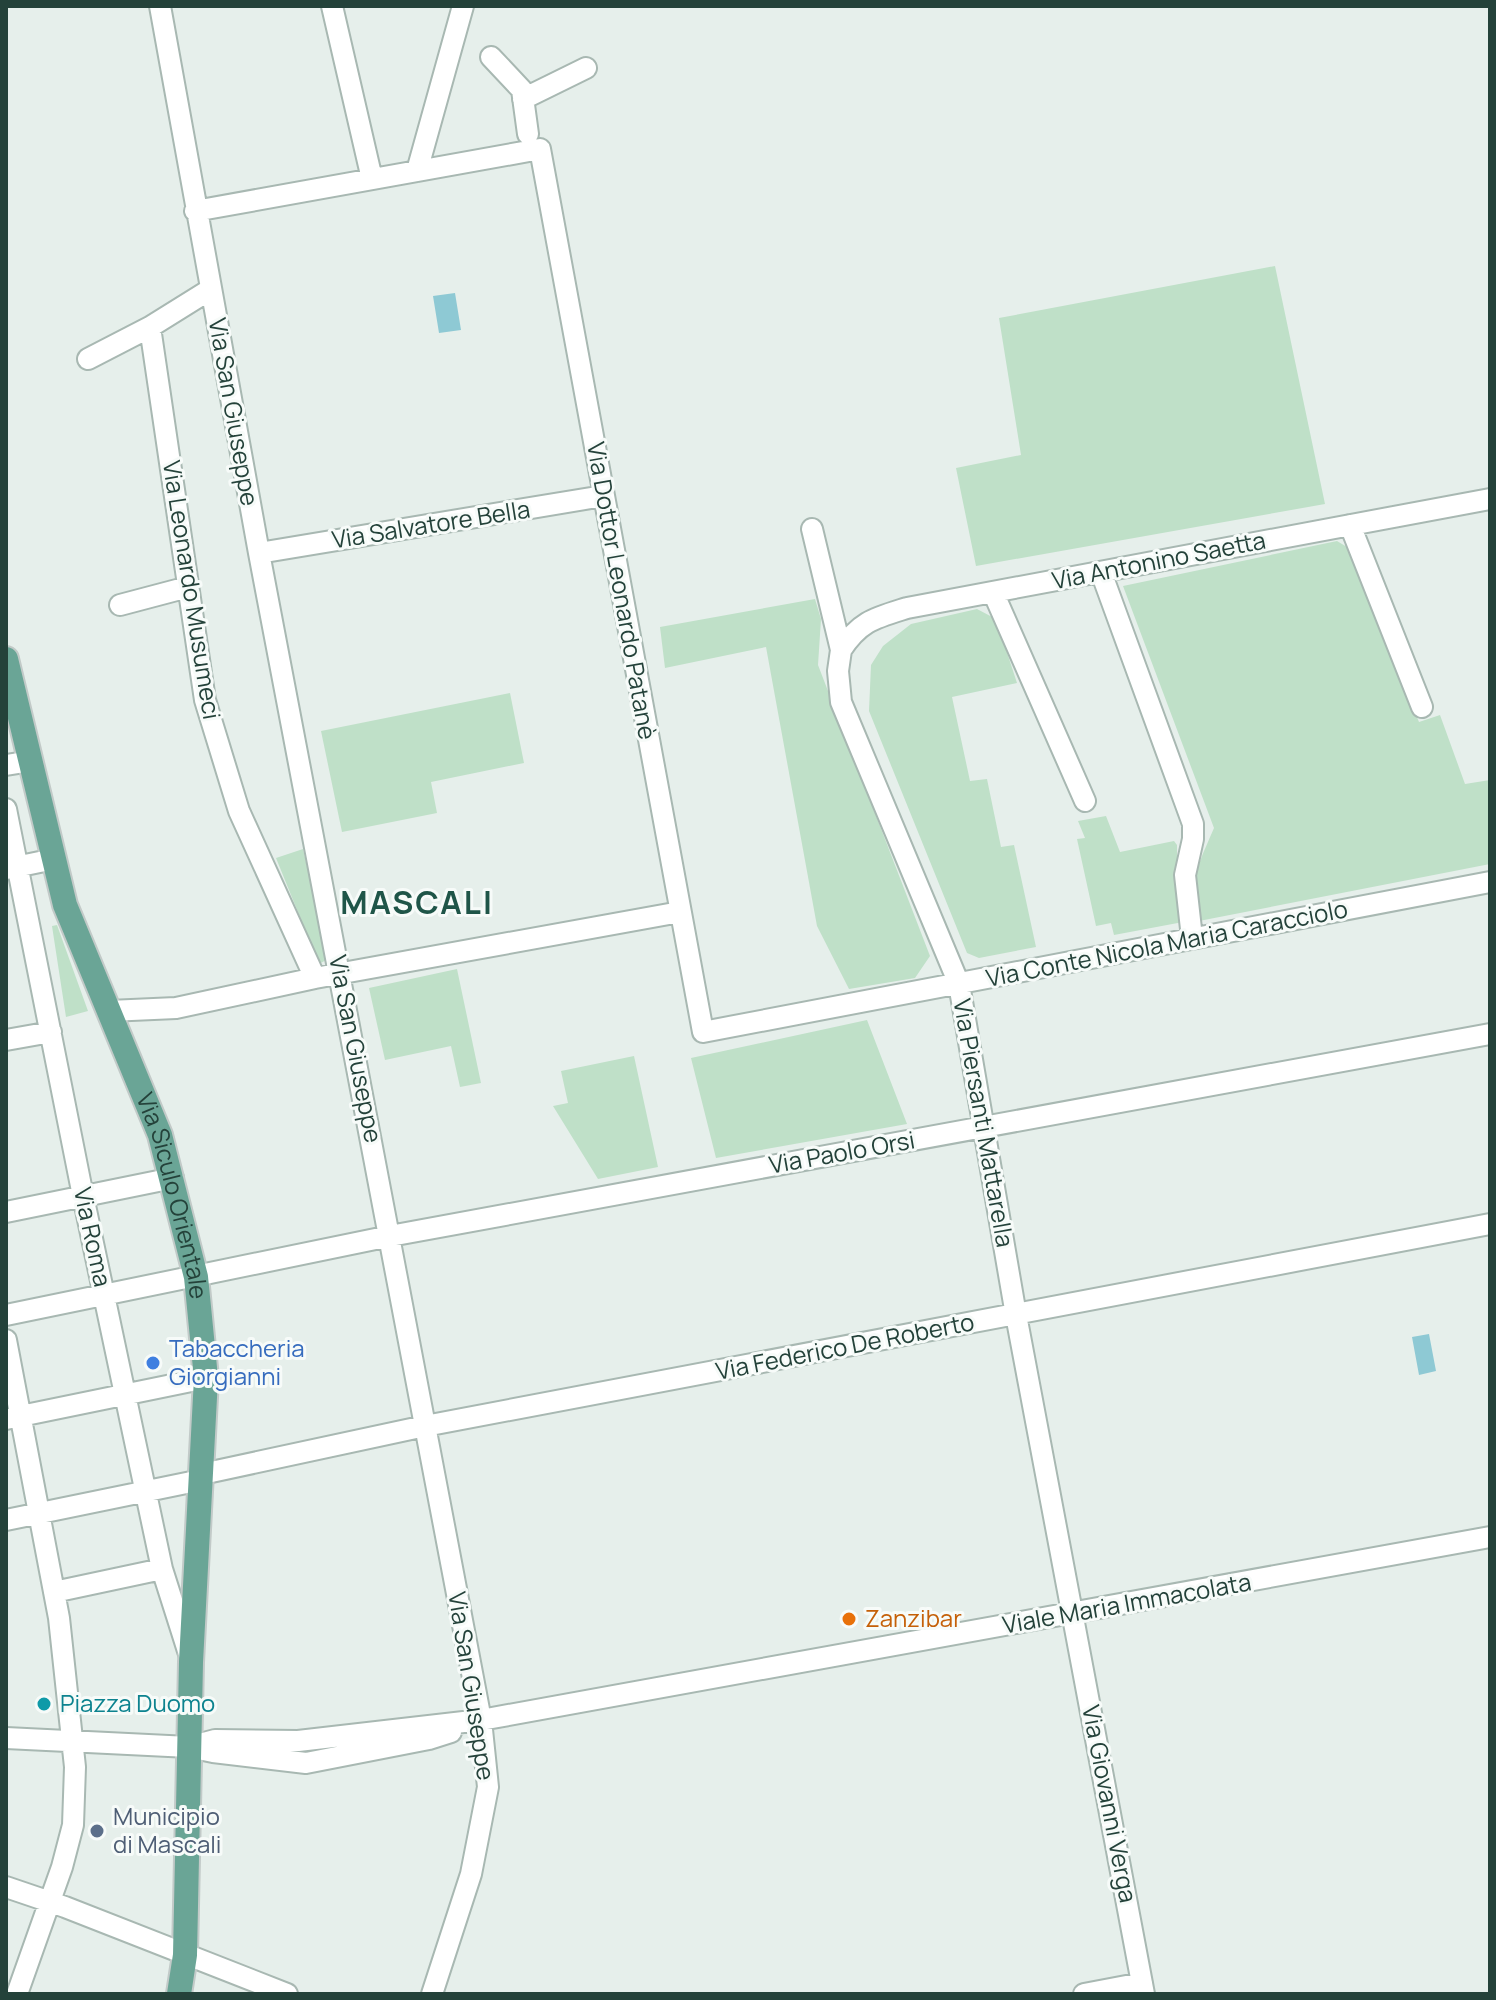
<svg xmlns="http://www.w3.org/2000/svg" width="1496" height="2000" font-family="Manrope,sans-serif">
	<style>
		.green { fill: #bfe0c8 }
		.water { fill: #8ec9d4 }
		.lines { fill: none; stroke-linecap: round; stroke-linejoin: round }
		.minor-casing { stroke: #a8b8b2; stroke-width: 24 }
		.major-casing { stroke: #c2cac8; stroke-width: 28 }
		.minor { stroke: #fff; stroke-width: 20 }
		.major { stroke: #6aa596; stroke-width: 24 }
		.shop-dot { fill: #3f7fe0; stroke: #f7fbf9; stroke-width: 3 }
		.food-dot { fill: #e8710a; stroke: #f7fbf9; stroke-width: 3 }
		.culture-dot { fill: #0f9aa8; stroke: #f7fbf9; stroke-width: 3 }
		.service-dot { fill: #5c6f8a; stroke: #f7fbf9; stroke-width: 3 }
		.labels { text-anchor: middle; stroke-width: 6; stroke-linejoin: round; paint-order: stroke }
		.street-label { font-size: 24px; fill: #24423a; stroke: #f7fbf9 }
		.shop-label { font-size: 24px; fill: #366cbe; stroke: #f7fbf9; text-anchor: start }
		.food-label { font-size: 24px; fill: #c56008; stroke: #f7fbf9; text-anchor: start }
		.culture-label { font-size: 24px; fill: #0d838f; stroke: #f7fbf9; text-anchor: start }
		.service-label { font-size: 24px; fill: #4e5e75; stroke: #f7fbf9; text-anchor: start }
		.district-label { font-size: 32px; font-weight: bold; letter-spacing: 2px; fill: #1f5548; stroke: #f7fbf9 }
	</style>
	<rect width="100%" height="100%" fill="#e6efeb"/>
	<!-- green -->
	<path class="green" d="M1275,266L1325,504L976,566L956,468L1021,455L999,318Z
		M1337,541L1347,547L1419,722L1440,715L1465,784L1490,780V864L1199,921C1191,875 1196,870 1214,828L1123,586Z
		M815,599L821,619L818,665L930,956L915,978L849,989L817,926L766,647L665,668L660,627Z
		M977,609L996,619L1017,683L952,697L970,781L987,779L1001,847L1014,845L1036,947L979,958L967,953L869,711L871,665L883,646L911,624Z
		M510,693L524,763L431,782L437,813L342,832L321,731Z
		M1106,816L1120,852L1174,841L1177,845V888L1183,922L1114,935L1111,923L1096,926L1077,839L1085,838L1078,821Z
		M303,849L328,959L319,964L276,858Z
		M57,925L88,1011L66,1017L52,926Z
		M457,969L481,1083L460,1087L451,1046L385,1060L369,988Z
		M867,1020L907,1124L716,1158L691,1058Z
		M634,1056L658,1167L598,1179L553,1106L568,1103L561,1071Z"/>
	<!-- water -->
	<path class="water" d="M455,293L461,330L439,333L433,296Z
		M1429,1334L1436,1371L1419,1375L1412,1337Z"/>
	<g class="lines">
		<defs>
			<path id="minor" d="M160,6L259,553L481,1720L488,1787L471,1874L432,1994
				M332,6L372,179
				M491,57L522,90L528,134
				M523,99L586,68
				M417,171L463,6
				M195,211L540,149L703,1032L1490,882
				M150,327L205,700L239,811L315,978
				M88,359L150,327L211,289
				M1350,525L1422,707
				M812,529L841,650L838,671L841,702L959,984L1016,1315L1144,1994
				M259,553L603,496
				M1101,572L1193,824V839L1185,875L1192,938
				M993,592L1085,801
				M120,605L188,587
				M841,650C860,621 875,618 907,608L1490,499
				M6,765L31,761
				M6,809L83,1196L162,1569L189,1654
				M6,869L54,859
				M109,1011L176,1008L315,978L680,912
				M6,1040L51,1032
				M6,1212L173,1178
				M6,1315L390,1236L1490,1034
				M6,1340L59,1618L75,1767L73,1825L62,1867L17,1994
				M6,1419L206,1378
				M202,1474L425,1426L1490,1224
				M6,1520L201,1480
				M54,1592L162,1569
				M6,1738L189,1747L213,1752L306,1763L429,1739L451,1732
				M189,1747L215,1740L298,1741L481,1720L1490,1537
				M6,1887L65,1907L287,1994
				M1084,1994L1142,1983"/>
			<g id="major">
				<path id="s1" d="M6,659L65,905L160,1135L196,1277L206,1378L191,1662L185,1955L179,1994"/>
			</g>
		</defs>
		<!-- minor casing -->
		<use href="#minor" class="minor-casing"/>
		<!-- major casing -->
		<use href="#major" class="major-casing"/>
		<!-- minor -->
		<use href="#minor" class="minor"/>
		<!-- major -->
		<use href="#major" class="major"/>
	</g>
	<!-- markers -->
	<circle class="shop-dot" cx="153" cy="1363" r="8"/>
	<circle class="food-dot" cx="849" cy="1619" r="8"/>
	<circle class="culture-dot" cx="44" cy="1704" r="8"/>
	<circle class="service-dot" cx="97" cy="1831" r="8"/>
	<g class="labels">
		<!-- street labels -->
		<g class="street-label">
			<text transform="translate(233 412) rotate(80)" y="8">Via San Giuseppe</text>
			<text transform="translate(431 525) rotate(-9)" y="8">Via Salvatore Bella</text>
			<text transform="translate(1159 561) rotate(-11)" y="8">Via Antonino Saetta</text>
			<text transform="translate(191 590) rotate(81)" y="8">Via Leonardo Musumeci</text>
			<text transform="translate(621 591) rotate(80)" y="8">Via Dottor Leonardo Patanè</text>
			<text transform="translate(1167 944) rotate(-11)" y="8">Via Conte Nicola Maria Caracciolo</text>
			<text transform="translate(355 1049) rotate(79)" y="8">Via San Giuseppe</text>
			<text transform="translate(983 1123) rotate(80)" y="8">Via Piersanti Mattarella</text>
			<text transform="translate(842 1153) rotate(-10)" y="8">Via Paolo Orsi</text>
			<text dy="8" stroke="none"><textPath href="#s1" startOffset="564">Via Siculo Orientale</textPath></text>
			<text transform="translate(92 1237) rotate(78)" y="8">Via Roma</text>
			<text transform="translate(845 1347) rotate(-11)" y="8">Via Federico De Roberto</text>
			<text transform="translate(1127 1604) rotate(-10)" y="8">Viale Maria Immacolata</text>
			<text transform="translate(471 1686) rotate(81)" y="8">Via San Giuseppe</text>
			<text transform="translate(1109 1804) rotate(79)" y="8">Via Giovanni Verga</text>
		</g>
		<!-- shop labels -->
		<g class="shop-label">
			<text x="169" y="1357">Tabaccheria<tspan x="169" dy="28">Giorgianni</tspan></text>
		</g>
		<!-- food labels -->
		<g class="food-label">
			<text x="865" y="1627">Zanzibar</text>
		</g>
		<!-- culture labels -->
		<g class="culture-label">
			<text x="60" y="1712">Piazza Duomo</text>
		</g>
		<!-- service labels -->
		<g class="service-label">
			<text x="113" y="1825">Municipio<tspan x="113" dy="28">di Mascali</tspan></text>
		</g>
		<!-- district labels -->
		<g class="district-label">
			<text x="417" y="914">MASCALI</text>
		</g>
	</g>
	<!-- border -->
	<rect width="1496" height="2000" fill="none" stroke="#24423a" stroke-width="16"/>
</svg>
